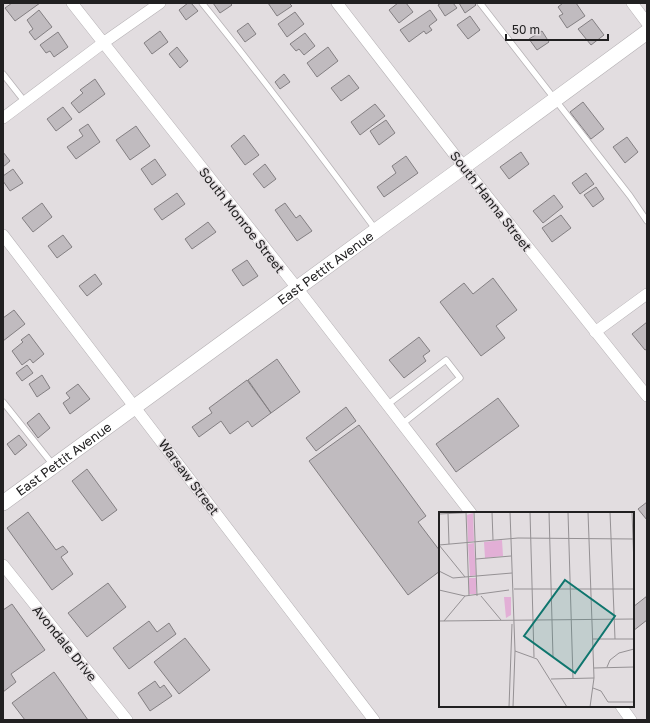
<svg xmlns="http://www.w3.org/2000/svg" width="650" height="723" font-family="'Golos Text',sans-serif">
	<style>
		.building { fill: #c0bbbf; stroke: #837f82 }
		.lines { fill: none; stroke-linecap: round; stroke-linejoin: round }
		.lane-casing { stroke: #b6b2b5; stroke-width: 7 }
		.street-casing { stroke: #b6b2b5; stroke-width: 12 }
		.secondary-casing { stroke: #b6b2b5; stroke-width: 16 }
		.lane { stroke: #fff; stroke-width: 5.5 }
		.street { stroke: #fff; stroke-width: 11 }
		.secondary { stroke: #fff; stroke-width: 15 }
		.labels { text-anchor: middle; stroke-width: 3; stroke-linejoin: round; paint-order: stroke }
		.street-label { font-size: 13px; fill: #212021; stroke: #e2dde0 }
		.inset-road { fill: none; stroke: #959194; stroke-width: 1 }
		.view { fill: #0f766e; fill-opacity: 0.15; stroke: #0f766e; stroke-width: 2 }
		.inset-edge { fill: none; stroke: #212021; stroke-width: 2 }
	</style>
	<rect width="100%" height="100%" fill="#e2dde0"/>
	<!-- building -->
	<path class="building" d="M12,3H40L15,21L5,8Z
		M188,3H191L198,11L186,20L179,10Z
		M213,3H230L232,5L220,13Z
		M268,3H289L292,6L277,16Z
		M398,3H406L413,12L399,23L389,10Z
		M441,3H453L457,8L445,16L438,5Z
		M459,3H474L476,5L465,13Z
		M563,3H576L585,16L567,28L559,16L563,14L558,7Z
		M39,10L52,27L35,40L29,32L33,29L27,20Z
		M430,10L437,20L429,26L432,30L426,34L424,31L409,42L400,30Z
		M295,12L304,24L287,37L278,24Z
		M470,16L480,30L468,39L457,25Z
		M592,19L604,35L591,45L578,29Z
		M248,23L256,34L245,42L237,31Z
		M160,31L168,42L152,54L144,43Z
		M542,31L549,42L537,50L529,39Z
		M58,32L68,47L54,57L50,51L46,53L40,45Z
		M305,33L315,46L304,55L299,49L296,51L290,44Z
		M177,47L188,61L180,68L169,54Z
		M328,47L338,61L317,77L307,63Z
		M284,74L290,82L280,89L275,82Z
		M349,75L359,88L341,101L331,88Z
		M95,79L105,94L79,113L71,103L83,93L80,90Z
		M583,102L604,129L591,139L570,112Z
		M375,104L385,116L360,135L351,122Z
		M63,107L72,119L56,131L47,119Z
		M386,120L395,133L379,145L370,131Z
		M88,124L100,142L76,159L67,147L83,136L79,130Z
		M136,126L150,146L130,160L116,140Z
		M244,135L259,155L245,165L231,146Z
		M627,137L638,152L625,163L613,147Z
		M3,152L10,161L3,167Z
		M521,152L529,164L509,179L500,167Z
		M406,156L418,173L384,197L377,187L396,173L392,166Z
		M155,159L166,175L152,185L141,169Z
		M265,164L276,179L264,188L253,174Z
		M13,169L23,183L10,191L3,181V176Z
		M586,173L594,184L580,194L572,183Z
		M596,187L604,199L593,207L584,195Z
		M177,193L185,204L162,220L154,209Z
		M554,195L563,207L543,223L533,211Z
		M42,203L52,217L33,232L22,218Z
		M285,203L296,218L300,215L312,231L297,241L275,210Z
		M561,215L571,228L552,242L542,228Z
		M208,222L216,232L192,249L185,239Z
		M63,235L72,247L57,258L48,246Z
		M247,260L258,276L243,286L232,270Z
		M95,274L102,284L87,296L79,286Z
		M493,278L517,310L496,326L505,338L481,356L440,302L464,283L473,294Z
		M14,310L25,324L3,341V318Z
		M647,322V349L645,350L632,334Z
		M29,334L44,354L33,363L30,359L22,365L12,351L23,342L21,340Z
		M419,337L430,351L423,356L426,361L404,378L389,360Z
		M277,359L300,392L271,413L248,380Z
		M27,365L33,373L22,381L16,373Z
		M42,375L50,388L37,397L29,384Z
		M247,380L271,413L252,427L248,421L230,434L221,421L199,437L192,427L212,413L209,408Z
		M78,384L90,399L70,414L63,403L70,398L66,393Z
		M498,398L519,426L456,472L436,444Z
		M346,407L356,421L316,451L306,438Z
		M39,413L50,428L38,438L27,423Z
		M359,425L426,516L418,522L440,551V571L408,595L309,461Z
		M19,435L27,445L15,455L7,444Z
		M87,469L117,510L102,521L72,481Z
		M647,502V520L638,509Z
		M28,512L56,550L63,546L68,552L61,557L73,574L52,590L7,528Z
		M108,583L126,607L87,637L68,613Z
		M647,596V620L633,631V607Z
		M12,604L45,650L11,674L16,682L3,692V610Z
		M149,621L157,632L169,623L176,634L129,669L113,648Z
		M185,638L210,670L179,694L154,662Z
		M54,672L88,720H25L12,703Z
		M155,681L160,688L164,685L172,696L150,711L138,693Z"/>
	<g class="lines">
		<defs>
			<path id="lane" d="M202,3C262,77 319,153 376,230
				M480,3L630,196L647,221
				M3,74L25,102
				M3,402L54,466
				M387,405L446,360L460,378L402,424"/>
			<path id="street" d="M72,3L297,288L471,513
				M337,3L464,167L647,396
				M632,3L647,23
				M3,118L103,43L160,3
				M3,235L374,720
				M595,332L647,294
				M3,565L127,720
				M621,706L631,720"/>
			<g id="secondary">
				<path id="s1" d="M3,503C217,346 433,190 647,32"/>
			</g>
		</defs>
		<!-- lane casing -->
		<use href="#lane" class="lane-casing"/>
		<!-- street casing -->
		<use href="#street" class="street-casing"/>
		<!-- secondary casing -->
		<use href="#secondary" class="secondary-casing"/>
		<!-- lane -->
		<use href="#lane" class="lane"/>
		<!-- street -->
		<use href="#street" class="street"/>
		<!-- secondary -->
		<use href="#secondary" class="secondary"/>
	</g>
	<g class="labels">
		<!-- street labels -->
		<g class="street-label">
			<text transform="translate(491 201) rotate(52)" y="5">South Hanna Street</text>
			<text transform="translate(242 220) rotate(52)" y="5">South Monroe Street</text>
			<text dy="5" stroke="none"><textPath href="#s1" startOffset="399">East Pettit Avenue</textPath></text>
			<text dy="5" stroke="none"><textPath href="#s1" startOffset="75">East Pettit Avenue</textPath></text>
			<text transform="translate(189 477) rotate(53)" y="5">Warsaw Street</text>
			<text transform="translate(65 643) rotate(51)" y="5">Avondale Drive</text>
		</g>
	</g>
	<!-- overview -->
	<g transform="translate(439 512)">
		<rect width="195" height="195" fill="#e2dde0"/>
		<path d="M34,1L35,29L29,30L28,3ZM63,28L64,44L46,46L45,30ZM35,31L37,63L31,64L29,32ZM30,66H37V82H30ZM65,85H72V103L67,106Z" fill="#e2afd6"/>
		<path class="inset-road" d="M27,0L30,84M35,0L38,84M53,0L54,28M71,0L76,139L74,195M91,0L95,145M110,0L114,145M129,0L134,167M149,0L155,166L151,195M171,0L176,127M193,0L195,54M9,1L10,32M0,2L40,0M0,33L79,26L195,27M0,33L26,65M37,47L72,44M0,59L14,66L73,61M75,77H195M0,78L26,84L70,78M42,84L62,108M0,109L195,107M5,109L26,84M153,127H195M76,139L98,147L128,195M168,155L171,148L180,141L195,137M155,156L195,155M112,167L155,166M154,176L162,179L169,190H195M70,195L73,112"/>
		<path class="view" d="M126,68L176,104L136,161L85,124Z"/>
		<rect width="195" height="195" class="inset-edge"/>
	</g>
	<!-- border -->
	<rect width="650" height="723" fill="none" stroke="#212021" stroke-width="8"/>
	<!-- scale -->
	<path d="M506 34v6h102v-6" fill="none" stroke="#212021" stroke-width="2"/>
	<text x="512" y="34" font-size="12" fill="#212021" stroke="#e2dde0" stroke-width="3" paint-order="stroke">50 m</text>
</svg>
